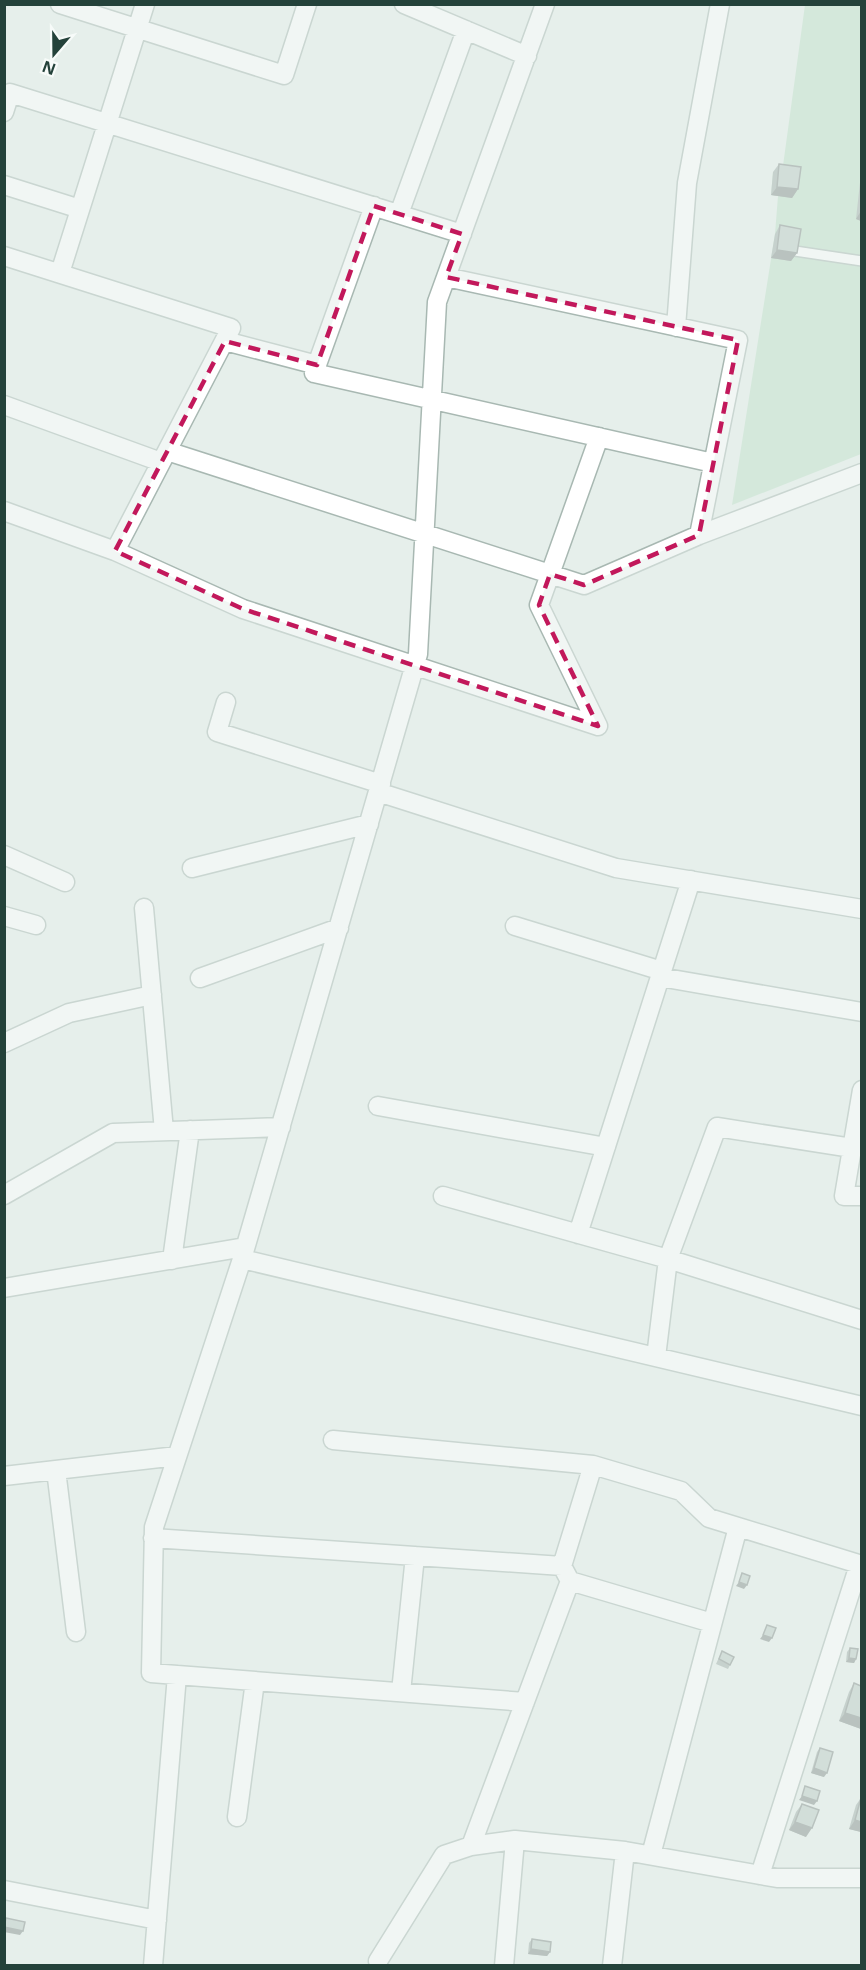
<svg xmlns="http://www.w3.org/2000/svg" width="866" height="1970" font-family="'Open Sans',sans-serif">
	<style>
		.green { fill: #bfe0c8 }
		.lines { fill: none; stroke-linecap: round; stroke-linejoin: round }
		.service-casing { stroke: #a8b8b2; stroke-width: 12 }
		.minor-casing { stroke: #a8b8b2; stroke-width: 21 }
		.service { stroke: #fff; stroke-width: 9 }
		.minor { stroke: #fff; stroke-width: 18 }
		.wall { fill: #a1aea9 }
		.shaded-wall { fill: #838d89 }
		.building { fill: #bbcac4; stroke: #838d89; stroke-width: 1.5 }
		.marked { fill: none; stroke: #c2185b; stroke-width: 4.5; stroke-dasharray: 12 8; stroke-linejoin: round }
	</style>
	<rect width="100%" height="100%" fill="#e6efeb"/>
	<!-- green -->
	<path class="green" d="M805,5H861V454L732,505L775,234L778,196L771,195L773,172L782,173Z"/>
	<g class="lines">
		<defs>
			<path id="service" d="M795,251L862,261"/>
			<path id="minor" d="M60,4L284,75L307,4
				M404,4L527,56
				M4,112L10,93L462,234
				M4,185L80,209
				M374,206L314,373L713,463
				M399,214L466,30
				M4,256L231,328L115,551
				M60,273L145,4
				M446,277L738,340L699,535
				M676,327L687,183L720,4
				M225,341L317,365
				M4,405L161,462
				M167,451L584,585L699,535L862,473
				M4,511L115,551L243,609L598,726
				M226,702L217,732L381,784
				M598,726L539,605L599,437
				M378,792L616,868L862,909
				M4,855L65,882
				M192,868L369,824
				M144,908L164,1131
				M4,916L36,925
				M515,926L662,971
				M660,977L862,1012
				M200,978L339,928
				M4,1043L69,1013L152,995
				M862,1090L844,1196H862
				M378,1106L606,1147
				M4,1195L113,1133L281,1127
				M443,1196L668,1259L862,1320
				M578,1234L691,880
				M242,1259L418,654L437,302L545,4
				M172,1260L190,1130
				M4,1288L245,1247
				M656,1357L668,1259L717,1127L852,1148
				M333,1440L593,1465L681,1491L709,1518L862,1565
				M593,1465L562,1566L570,1581L712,1623
				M56,1470L76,1632
				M4,1476L177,1456
				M153,1538L562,1566
				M401,1692L415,1556
				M525,1702L151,1673L154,1527L242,1259L862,1406
				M237,1817L255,1681
				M471,1846L570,1581
				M651,1855L738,1527
				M760,1875L859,1565
				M4,1890L157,1920
				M378,1961L444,1855L471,1846L515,1840L625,1851L777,1878H862
				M153,1966L177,1675
				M504,1966L515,1840
				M612,1966L625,1851"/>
		</defs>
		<!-- service casing -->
		<use href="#service" class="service-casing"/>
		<!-- minor casing -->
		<use href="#minor" class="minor-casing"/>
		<!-- service -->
		<use href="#service" class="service"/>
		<!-- minor -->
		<use href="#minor" class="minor"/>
	</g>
	<!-- wall -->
	<path class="wall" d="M779,164L798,189L792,198L771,195L773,172Z
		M861,173V221L856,219Z
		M780,225L797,253L791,261L771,258L775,234Z
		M850,1648L856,1659L854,1663L846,1662L847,1652Z
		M722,1651L730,1665L728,1669L716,1664Z
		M854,1683L861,1686V1729L839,1721L849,1692Z
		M820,1748L824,1777L811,1773L817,1752Z
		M861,1798V1832L849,1829L856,1805Z
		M802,1804L806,1837L789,1830L796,1812Z
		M532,1939L550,1952L547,1956L528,1954L529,1943Z"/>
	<!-- shaded-wall -->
	<path class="shaded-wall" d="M777,187L798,189L792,198L771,195Z
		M861,211V221L856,219Z
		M777,250L797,253L791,261L771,258Z
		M739,1582L747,1585L744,1589L736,1586Z
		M763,1635L772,1638L769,1642L760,1639Z
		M849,1658L856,1659L854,1663L846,1662Z
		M845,1713L861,1718V1729L839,1721Z
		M814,1768L827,1773L824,1777L811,1773Z
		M802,1796L817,1801L814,1805L799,1800Z
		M855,1820L861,1822V1832L849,1829Z
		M795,1822L812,1828L806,1837L789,1830Z
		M4,1927L23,1931L20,1935L4,1932Z
		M531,1949L550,1952L547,1956L528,1954Z"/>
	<!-- building -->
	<path class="building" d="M779,164L801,167L798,189L777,187Z
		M780,225L801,229L797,253L777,250Z
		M742,1573L750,1576L747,1585L739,1582Z
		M767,1625L776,1628L772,1638L763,1635Z
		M850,1648L858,1649L856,1659L849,1658Z
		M722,1651L734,1657L730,1665L719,1659Z
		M854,1683L861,1686V1718L845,1713Z
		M820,1748L833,1752L827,1773L814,1768Z
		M805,1786L820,1791L817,1801L802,1796Z
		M861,1798V1822L855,1820Z
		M802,1804L819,1810L812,1828L795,1822Z
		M6,1918L25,1922L23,1931L4,1927Z
		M532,1939L551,1942L550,1952L531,1949Z"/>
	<!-- marked area -->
	<path d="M0 0H866V1970H0ZM374,206L462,234L446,277L738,340L699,535L584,585L550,574L539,605L598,726L243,609L115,551L225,341L317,365Z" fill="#e6efeb" fill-opacity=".55" fill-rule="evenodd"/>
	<path class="marked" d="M374,206L462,234L446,277L738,340L699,535L584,585L550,574L539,605L598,726L243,609L115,551L225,341L317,365Z"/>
	<!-- border -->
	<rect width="866" height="1970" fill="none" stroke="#24423a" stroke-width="12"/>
	<!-- north arrow -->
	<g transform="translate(54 54) rotate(200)" stroke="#f7fbf9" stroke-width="4.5" paint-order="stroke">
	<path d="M0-4.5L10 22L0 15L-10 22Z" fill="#24423a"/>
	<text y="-9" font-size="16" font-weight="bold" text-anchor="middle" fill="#24423a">N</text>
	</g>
</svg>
